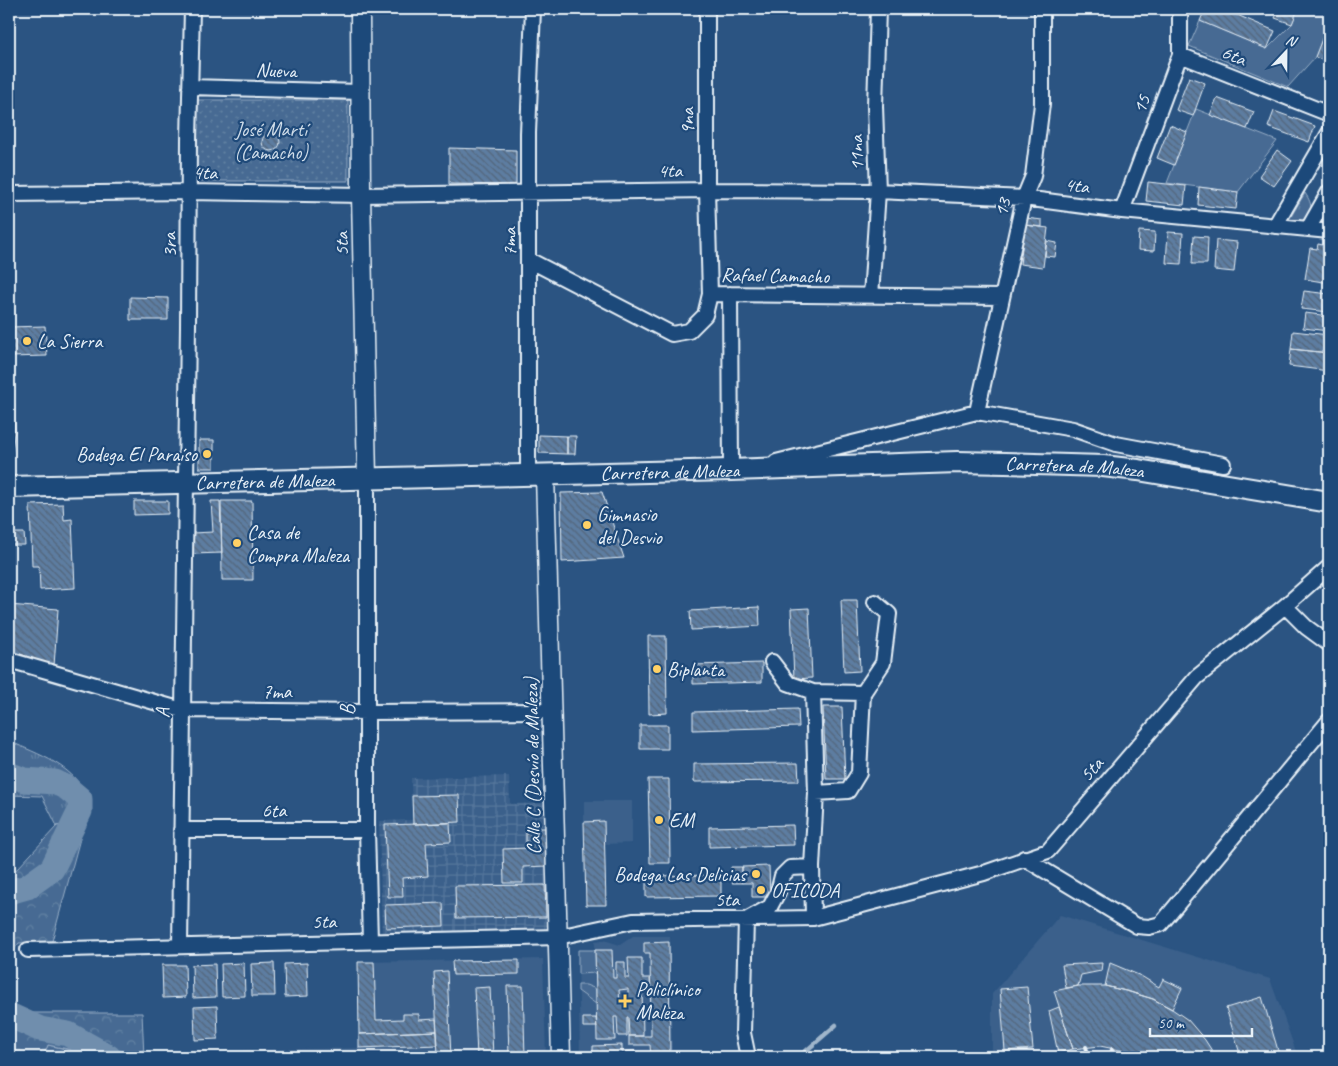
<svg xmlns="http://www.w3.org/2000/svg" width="1338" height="1066" font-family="Caveat,sans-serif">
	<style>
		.built { fill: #3a608b }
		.industrial { fill: url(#industrial-grid) }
		.grass { fill: url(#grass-tufts); stroke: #98aec6 }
		.forest { fill: url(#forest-crowns); stroke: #98aec6 }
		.park { fill: url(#park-dots); stroke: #98aec6 }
		.garden { fill: #476b93; stroke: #98aec6 }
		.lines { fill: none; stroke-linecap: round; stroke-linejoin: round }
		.stream { stroke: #a0b6cb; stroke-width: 4.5 }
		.river { stroke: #708ead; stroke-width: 25 }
		.building { fill: url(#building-back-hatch); stroke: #e8f1f8; fill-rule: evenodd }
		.minor-casing { stroke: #e8f1f8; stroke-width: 18 }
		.tertiary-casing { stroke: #e8f1f8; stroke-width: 21 }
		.secondary-casing { stroke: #e8f1f8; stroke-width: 24 }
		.minor { stroke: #1f4a7a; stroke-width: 14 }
		.tertiary { stroke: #1f4a7a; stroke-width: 18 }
		.secondary { stroke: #1f4a7a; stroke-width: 20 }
		.rail { stroke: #e8f1f8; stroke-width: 4 }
		.poi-dot { fill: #ffd166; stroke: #1f4a7a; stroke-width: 2 }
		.labels { text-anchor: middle; stroke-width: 4.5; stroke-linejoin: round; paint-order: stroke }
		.street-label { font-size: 20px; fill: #e8f1f8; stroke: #1f4a7a }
		.park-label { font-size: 20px; fill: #d0dde9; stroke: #1f4a7a }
		.poi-label { font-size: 20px; fill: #e8f1f8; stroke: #1f4a7a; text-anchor: start }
	</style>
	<defs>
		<pattern id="industrial-grid" width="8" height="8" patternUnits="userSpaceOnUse" patternTransform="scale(1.25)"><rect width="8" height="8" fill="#3a608b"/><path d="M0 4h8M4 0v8" fill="none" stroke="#56779c"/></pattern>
		<pattern id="grass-tufts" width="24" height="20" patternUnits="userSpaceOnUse" patternTransform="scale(1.25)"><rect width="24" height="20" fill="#476b93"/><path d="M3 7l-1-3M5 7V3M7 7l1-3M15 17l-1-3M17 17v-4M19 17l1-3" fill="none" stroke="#6281a3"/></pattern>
		<pattern id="forest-crowns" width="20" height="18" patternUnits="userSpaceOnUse" patternTransform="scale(1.25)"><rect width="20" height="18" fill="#476b93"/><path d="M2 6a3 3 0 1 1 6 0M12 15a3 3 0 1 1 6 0" fill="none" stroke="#6281a3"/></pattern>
		<pattern id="park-dots" width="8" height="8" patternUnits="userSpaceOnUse" patternTransform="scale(1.25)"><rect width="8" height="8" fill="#476b93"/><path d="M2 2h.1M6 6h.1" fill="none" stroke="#6281a3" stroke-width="1.8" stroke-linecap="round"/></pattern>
		<pattern id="building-back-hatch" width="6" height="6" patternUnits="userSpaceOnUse" patternTransform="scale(1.25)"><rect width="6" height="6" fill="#5d7da1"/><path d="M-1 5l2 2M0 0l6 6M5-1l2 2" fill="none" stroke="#53657a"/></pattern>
	</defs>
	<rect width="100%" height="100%" fill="#2b5482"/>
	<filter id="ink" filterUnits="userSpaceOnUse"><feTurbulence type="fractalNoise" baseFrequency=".02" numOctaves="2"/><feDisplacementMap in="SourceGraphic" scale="10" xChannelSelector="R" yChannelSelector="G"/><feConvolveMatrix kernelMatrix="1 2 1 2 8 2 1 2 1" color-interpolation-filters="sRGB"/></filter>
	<g filter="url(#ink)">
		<!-- built -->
		<path class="built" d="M584,801H632V843L605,844L604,822H584Z
			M1060,915L1270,979L1298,1057H992V994Z
			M633,936H670L672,1057H580L578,950H595V941L604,940L620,945Z
			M543,959L546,1057H244V1050L359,1048L358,962Z"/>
		<!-- industrial -->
		<path class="industrial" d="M509,776L510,804L545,803L549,928L382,933L379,821L412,820L411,778Z"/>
		<!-- grass -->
		<path class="grass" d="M1305,193C1313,205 1314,213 1301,222L1289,220Z
			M9,741C37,754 78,766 88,801C90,807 85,817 84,824L57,826L42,796L9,795Z
			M48,1045L92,1055L95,1057H43Z"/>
		<!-- forest -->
		<path class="forest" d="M84,824L52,941L19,943L9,956V875L18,868L57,826Z
			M9,1002L27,1013H142L144,1057H95L92,1054L48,1045L43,1057H9Z"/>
		<!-- park -->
		<path class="park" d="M194,100H348V181H194Z"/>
		<!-- garden -->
		<path class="garden" d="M1298,9H1329V21L1315,57L1288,87L1189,46L1200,21L1267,49L1292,24Z
			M1196,109L1277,141L1238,192L1167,183Z
			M578,950H595L596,973L578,974Z
			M578,985H586L596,989V1004L578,991Z"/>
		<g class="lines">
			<!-- stream -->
			<path class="stream" d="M799,1057L836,1025"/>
			<!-- river -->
			<path class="river" d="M9,774L24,780L55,782L67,788L80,799V811L52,869L27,887L9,892
				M9,1015L40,1029L68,1034L109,1057"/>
		</g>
		<!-- building -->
		<path class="building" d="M1205,9H1223L1275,31L1267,49L1200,21Z
			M1279,9H1298L1292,24L1275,18Z
			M1329,21V63L1315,57Z
			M1189,77L1205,83L1193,116L1176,110Z
			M1217,98L1254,112L1247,129L1210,115Z
			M1274,111L1315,126L1309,142L1268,127Z
			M1170,125L1187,132L1174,165L1157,158Z
			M262 142a9 9 0 1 1 18 0a9 9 0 1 1-18 0Z
			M449,148L516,150V185L449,184Z
			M1277,150L1292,161L1274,186L1259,176Z
			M1148,182L1186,186L1184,205L1146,201Z
			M1199,187L1238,192L1236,209L1198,205Z
			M1026,218L1042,220V227L1025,225Z
			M1025,225L1048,228L1043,267L1020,264Z
			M1139,231L1155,232L1154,251L1138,250Z
			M1168,232L1183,233L1181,264L1166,263Z
			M1194,236L1208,237L1207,264H1192Z
			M1216,240L1237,242L1234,272L1214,270Z
			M1047,241L1057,243L1055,257L1045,256Z
			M1318,244L1329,246V283L1305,279L1310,248L1317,249Z
			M1304,291L1329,294V312L1301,309Z
			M130,297L168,298V320H130Z
			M1305,313L1329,316V331L1303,328Z
			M45,326L47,356L9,357V327Z
			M1293,331L1329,335V353L1291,349Z
			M1291,349L1329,353V371L1289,366Z
			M9,403H14L15,430L9,469Z
			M539,435L567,436V454L539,453Z
			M567,436H576L575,454H567Z
			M199,440H214V468H199Z
			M602,492L624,558L562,562L561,493Z
			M134,501H168V514L134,515Z
			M211,501H220L222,553L193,554L192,533L213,532Z
			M221,501H252L253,580H222Z
			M63,504L64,520L72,519L75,588L40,590L39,566H32L30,505Z
			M9,533H24L25,545H9Z
			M841,600H857L860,671L844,672Z
			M9,605L58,609L54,666L9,650Z
			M759,607L760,626L691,630L690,611Z
			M809,608L812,678L794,679L791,609Z
			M648,636H666L667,713L649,714Z
			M762,663V682L693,684V665Z
			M823,707H842L845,779H826Z
			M798,709L799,727L693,730V712Z
			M640,725H668V749H640Z
			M798,763L799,781L694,782V764Z
			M648,779H669L670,863H650Z
			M459,795L460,822L413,824L412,796Z
			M604,821L606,905H586L584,822Z
			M450,823L451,842L426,843L428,876L402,878L403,897H388L385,825Z
			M793,825L794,845L709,847V827Z
			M526,828H545L547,866L523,867V883H504L503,849L526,848Z
			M769,866L770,897H752V883H742V867Z
			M731,867H742V883H732Z
			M721,875V896L646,897V876Z
			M545,885L546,917L456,918L455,886Z
			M443,903L444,926L386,928L385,905Z
			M669,942L670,1057H651L650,1045H629V1036H651L650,953H644V943Z
			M595,950H612L613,978H616V962H625V978H629L628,958H642V978H650L651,988H642L643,1036H629L628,1017H627V1036H618L617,1017H614L615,1040H597ZM628,989V1002H620L619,990Z
			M519,960V974L453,975L452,961Z
			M358,962H374L376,1020L403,1019V1014H419V1020L436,1019L437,1031L359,1034Z
			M244,963L245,996L222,997L221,964Z
			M274,963L275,996H252L251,964Z
			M307,963L308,996L285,997L284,964Z
			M1102,963L1101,971L1081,975L1078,986L1066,988L1062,965Z
			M1110,963L1141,976L1159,987L1163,979L1182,988L1172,1009L1153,999L1130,992L1105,986Z
			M215,964L216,997L193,998L192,965Z
			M162,965H185L186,997L163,998Z
			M447,971L451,1057H438L434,972Z
			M507,986H523L525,1057H509Z
			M1078,986H1105L1130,992L1153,999L1172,1009L1188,1020L1205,1040L1216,1057H1138L1124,1051L1100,1046L1073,1049L1054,991Z
			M490,987L493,1057H477L474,988Z
			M1027,987L1033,1049L1005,1051L1000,989Z
			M1262,997L1280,1057H1241L1226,1008Z
			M217,1006L218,1039L195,1040L194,1007Z
			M1059,1007L1073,1049L1058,1053L1049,1011Z
			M583,1018H596L597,1027H583Z
			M437,1031L438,1045L359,1048V1034Z
			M622,1045V1052L635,1051V1057H581L580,1052H593V1046Z"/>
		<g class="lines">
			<defs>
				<path id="minor" d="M1180,55L1329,114
					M190,87L360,92
					M9,194L189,192L361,195L707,190L878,191L1024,198L1122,211L1329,231
					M1122,211L1180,55V9
					M1275,226L1329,133
					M1308,229L1329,192
					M529,260L672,334L689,331L705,315L710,294L707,190V9
					M710,294L1002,297
					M730,294L731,470
					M871,296L878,191L875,106L878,9
					M977,412L1024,198L1033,176L1042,104V9
					M776,462L977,412L1073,429L1116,444L1223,464
					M528,474V133L533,9
					M367,478V830L370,941
					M1285,606L1306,627L1329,644
					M9,660L182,710L367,712L552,711
					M772,662L788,683L813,692L863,693
					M813,692L816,793L812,867L813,918
					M816,793L848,791L859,773L863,693L883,663L889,614L875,602
					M181,830H367
					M1024,858L1137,926L1149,927L1161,924L1329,721
					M180,946L188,326L189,140L192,9
					M28,950L558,937L633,921L813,918L984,873L1048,851L1197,677L1285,606L1329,567
					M748,1057L743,1033L746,920L770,907L778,892L782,876L790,868L812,867"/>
				<path id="tertiary" d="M360,9L361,195L367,478
					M545,474L561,1057"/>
				<g id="secondary">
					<path id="s1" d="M9,487L731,470L957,462L1005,463L1103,466L1138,470L1329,502"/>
				</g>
			</defs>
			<!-- minor casing -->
			<use href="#minor" class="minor-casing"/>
			<!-- tertiary casing -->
			<use href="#tertiary" class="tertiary-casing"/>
			<!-- secondary casing -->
			<use href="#secondary" class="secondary-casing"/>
			<!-- minor -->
			<use href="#minor" class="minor"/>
			<!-- tertiary -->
			<use href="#tertiary" class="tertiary"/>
			<!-- secondary -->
			<use href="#secondary" class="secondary"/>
			<!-- rail -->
			<path class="rail" d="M1086,1047L1089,1057
				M1111,1057L1112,1049
				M1135,1057V1056"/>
		</g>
	</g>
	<!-- markers -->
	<g class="poi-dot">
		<circle cx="27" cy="341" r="5"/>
		<circle cx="207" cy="454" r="5"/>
		<circle cx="587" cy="525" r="5"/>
		<circle cx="237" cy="543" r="5"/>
		<circle cx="657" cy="669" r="5"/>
		<circle cx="659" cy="820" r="5"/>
		<circle cx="756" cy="874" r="5"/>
		<circle cx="761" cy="890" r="5"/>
		<path d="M622.5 993.5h5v5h5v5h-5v5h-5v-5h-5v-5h5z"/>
	</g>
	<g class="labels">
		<!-- street labels -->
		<g class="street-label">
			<text transform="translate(1234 55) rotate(22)" y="7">6ta</text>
			<text transform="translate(276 70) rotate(2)" y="7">Nueva</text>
			<text transform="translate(1141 104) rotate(-70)" y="7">15</text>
			<text transform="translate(687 121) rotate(-90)" y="7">9na</text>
			<text transform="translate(856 153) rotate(-92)" y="7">11na</text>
			<text transform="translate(670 170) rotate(-1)" y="7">4ta</text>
			<text transform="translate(205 172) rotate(1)" y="7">4ta</text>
			<text transform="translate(1077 185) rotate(7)" y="7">4ta</text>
			<text transform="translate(1002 207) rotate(-76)" y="7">13</text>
			<text transform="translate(509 242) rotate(-91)" y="7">7ma</text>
			<text transform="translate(341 244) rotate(-91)" y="7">5ta</text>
			<text transform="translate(169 245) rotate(-90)" y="7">3ra</text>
			<text transform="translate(775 275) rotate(1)" y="7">Rafael Camacho</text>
			<text dy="7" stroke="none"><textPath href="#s1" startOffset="1066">Carretera de Maleza</textPath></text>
			<text dy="7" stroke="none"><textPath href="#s1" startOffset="661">Carretera de Maleza</textPath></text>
			<text dy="7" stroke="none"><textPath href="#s1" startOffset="256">Carretera de Maleza</textPath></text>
			<text x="277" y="698">7ma</text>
			<text transform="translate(347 710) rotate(-90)" y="7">B</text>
			<text transform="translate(162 713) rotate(-89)" y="7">A</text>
			<text transform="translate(532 766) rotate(-91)" y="7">Calle C (Desvío de Maleza)</text>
			<text transform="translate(1091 769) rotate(-49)" y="7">5ta</text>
			<text x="274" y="817">6ta</text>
			<text transform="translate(727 899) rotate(-1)" y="7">5ta</text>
			<text transform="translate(324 921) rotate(-1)" y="7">5ta</text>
		</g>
		<!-- park labels -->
		<g class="park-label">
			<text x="271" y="136">José Martí<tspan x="271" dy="23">(Camacho)</tspan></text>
		</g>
		<!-- poi labels -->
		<g class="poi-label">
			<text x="37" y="348">La Sierra</text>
			<text x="197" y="461" text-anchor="end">Bodega El Paraíso</text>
			<text x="597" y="521">Gimnasio<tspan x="597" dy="23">del Desvio</tspan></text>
			<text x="247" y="539">Casa de<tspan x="247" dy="23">Compra Maleza</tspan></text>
			<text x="667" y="676">Biplanta</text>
			<text x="669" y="827">EM</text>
			<text x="746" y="881" text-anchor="end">Bodega Las Delicias</text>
			<text x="771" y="897">OFICODA</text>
			<text x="636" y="996">Policlínico<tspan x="636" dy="23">Maleza</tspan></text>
		</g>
	</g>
	<!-- margin -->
	<rect width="1338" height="1066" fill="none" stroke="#1f4a7a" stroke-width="30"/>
	<rect x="15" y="15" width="1308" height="1036" fill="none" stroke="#e8f1f8" stroke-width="2" filter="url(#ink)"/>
	<!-- north arrow -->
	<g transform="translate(1286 52) rotate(22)" stroke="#1f4a7a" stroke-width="4" paint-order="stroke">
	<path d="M0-4L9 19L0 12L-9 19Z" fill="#e8f1f8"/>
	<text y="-8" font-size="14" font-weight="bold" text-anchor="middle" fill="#e8f1f8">N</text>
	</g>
	<!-- scale -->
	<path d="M1150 1028v8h102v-8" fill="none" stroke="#e8f1f8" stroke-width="2.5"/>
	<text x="1158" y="1028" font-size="15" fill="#e8f1f8" stroke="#1f4a7a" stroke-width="4" paint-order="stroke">50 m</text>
</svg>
